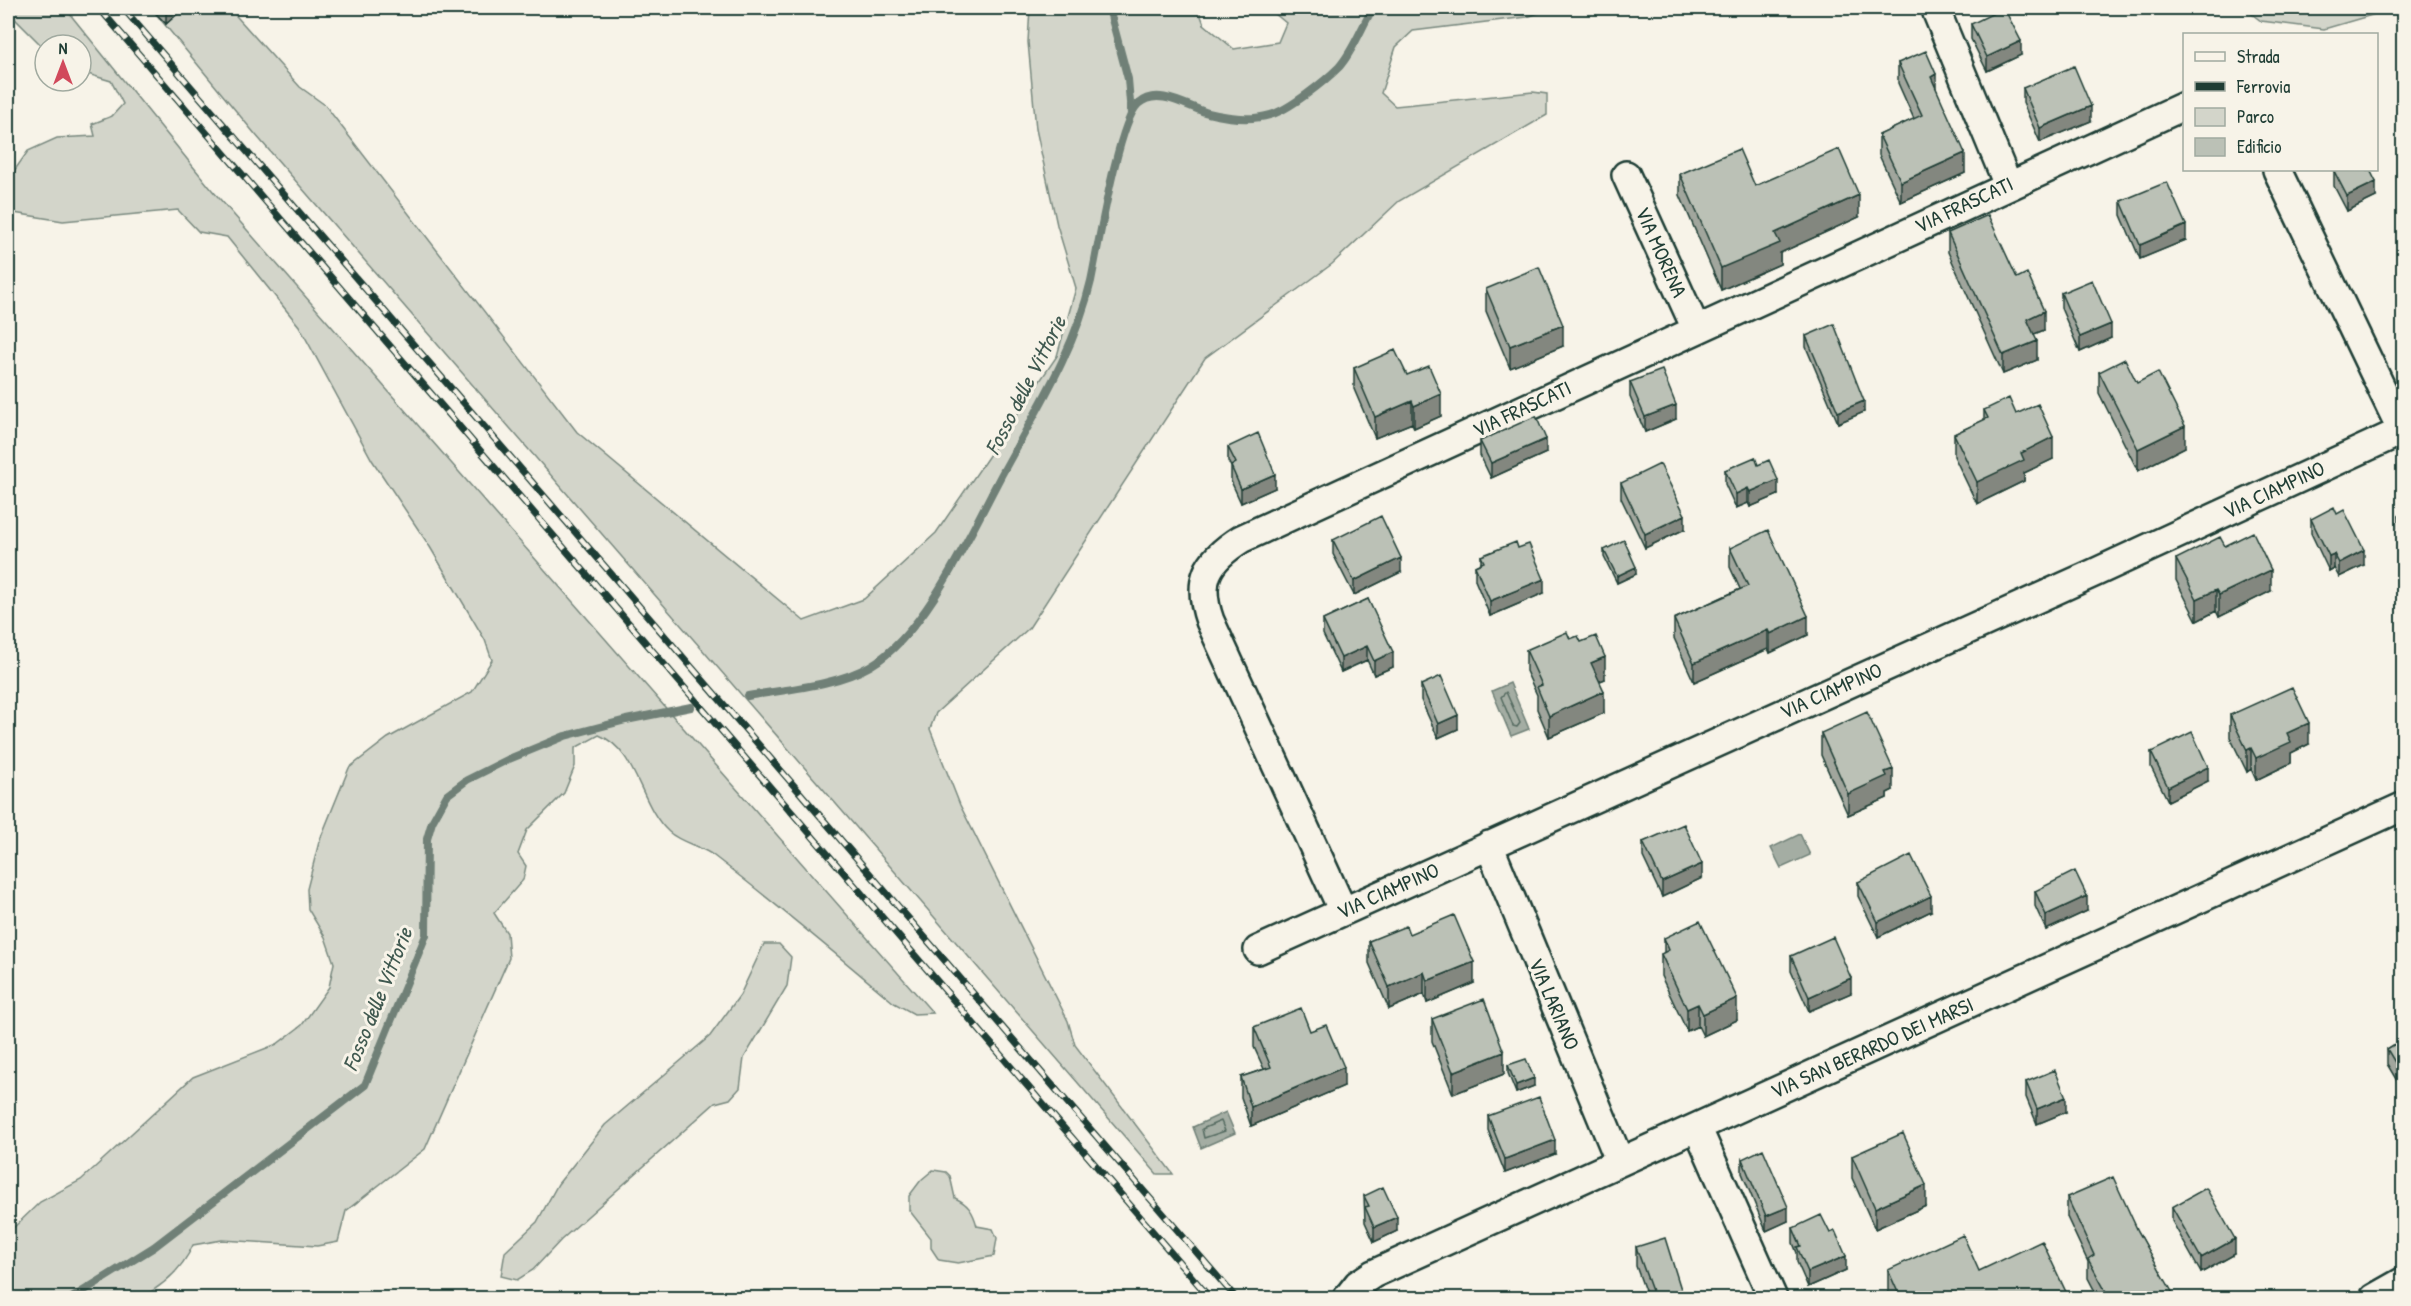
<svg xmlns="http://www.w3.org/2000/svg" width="2411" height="1306" font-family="'Patrick Hand',sans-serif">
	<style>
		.green { fill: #d3d5ca; stroke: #79897f; stroke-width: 1.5 }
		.water { fill: #a4ada3; stroke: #6f8077; stroke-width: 1.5 }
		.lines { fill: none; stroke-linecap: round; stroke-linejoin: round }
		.shore { stroke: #546a60; stroke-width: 1.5 }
		.stream { stroke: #6f8077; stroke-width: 8 }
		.street-casing { stroke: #1f3d34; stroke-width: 32 }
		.street { stroke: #f7f3e8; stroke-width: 27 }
		.rail-casing { stroke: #1f3d34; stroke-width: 7 }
		.rail { stroke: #f7f3e8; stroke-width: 4.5; stroke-dasharray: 14; stroke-linecap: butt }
		.wall { fill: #a1a69d; stroke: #1f3d34; stroke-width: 1.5 }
		.shaded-wall { fill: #83877f; stroke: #1f3d34; stroke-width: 1.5 }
		.building { fill: #bbc1b6; stroke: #1f3d34; stroke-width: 1.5 }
		.labels { text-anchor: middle; stroke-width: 6; stroke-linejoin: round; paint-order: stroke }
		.street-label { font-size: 21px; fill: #1f3d34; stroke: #f7f3e8 }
		.water-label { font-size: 22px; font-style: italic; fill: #405950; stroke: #f7f3e8 }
	</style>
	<rect width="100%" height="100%" fill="#f7f3e8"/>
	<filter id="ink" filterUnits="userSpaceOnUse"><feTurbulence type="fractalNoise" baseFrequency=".0167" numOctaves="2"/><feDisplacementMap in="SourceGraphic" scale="12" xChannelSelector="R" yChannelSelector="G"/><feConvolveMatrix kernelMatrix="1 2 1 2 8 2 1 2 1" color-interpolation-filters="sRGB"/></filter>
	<g filter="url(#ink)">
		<!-- green -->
		<path class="green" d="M8,8H65L212,190L933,1013L914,1014L894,1003C835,953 775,903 714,856C701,846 681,843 669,832C639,805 638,751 599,735L575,748V766L564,793L527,830L518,854L526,866L523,880L494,913L507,933L509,958L425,1149L346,1211L338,1242L317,1246L222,1240L193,1245C182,1270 163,1286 140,1298H8V1233L40,1202L81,1180L193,1077L277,1044L302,1025L329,987L334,963L325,937L308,909L307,889L319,842L349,768L388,738L472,692L492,660L485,640L430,547L372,460L299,326L227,237L199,232L178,210L63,221L8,212V174H12L28,151L57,138L95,136L92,124L112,116L123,104L111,81L81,72V45H45V49L14,18L8,16Z
			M151,8H229L300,87L325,105L577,432L804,621L864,599L936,533L1057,356L1076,288L1057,225L1036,129L1028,42L1030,8H1198L1204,24L1234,49L1278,42L1286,23L1268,8H1553L1527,17L1413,31L1396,47L1381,93L1395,106L1533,92L1547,94V115L1399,201L1332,264L1205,358L1029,628L936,713L930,729L960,805L1068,1021L1075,1045L1173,1174H1157L255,134Z
			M2244,8H2396L2324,29L2261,21Z
			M764,944H779L791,957L787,986L744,1058L740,1088L730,1099L715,1103L561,1240L533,1270L517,1280L501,1276L505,1252L537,1222L558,1184L605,1125L710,1036L740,995Z
			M933,1170L946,1172L950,1176L955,1198C968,1204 973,1211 977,1226L993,1229L997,1238L994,1256L958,1263L939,1260L931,1248V1238L909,1210V1196L921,1180Z"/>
		<!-- water -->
		<path class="water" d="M1510,683L1529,729L1511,736L1492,691Z
			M1800,834L1810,855L1781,868L1771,848Z
			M1226,1112L1235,1133L1201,1148L1193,1127Z"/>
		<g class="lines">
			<!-- shore -->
			<path class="shore" d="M1506,692L1520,723L1517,727L1513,726L1501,697Z
				M1221,1121L1225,1131L1204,1138L1202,1129Z"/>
			<!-- stream -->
			<path class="stream" d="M1109,8L1128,79L1131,114
				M748,696C787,689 835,686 870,666C927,633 972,529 1003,472C1036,411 1075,350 1091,281C1098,248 1118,123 1138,104C1158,86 1188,107 1208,113C1228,118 1250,121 1270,115C1289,110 1325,81 1339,67C1353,52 1362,26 1373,8
				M72,1298L154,1247L365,1085L426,935L427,839L432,822L447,795L467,780L509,759L565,736L626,720L691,707"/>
			<defs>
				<path id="street" d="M1937,13L2008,185
					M2277,170L2402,431
					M1626,175L1696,329
					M1489,845L1620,1162
					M1343,911L1210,621C1196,581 1206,561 1241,539L2184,106
					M1258,950L2094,573L2404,430
					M1697,1127L1773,1298
					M1347,1298L1358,1284L1373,1274L2404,806
					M2374,1298L2404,1281"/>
			</defs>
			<!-- street casing -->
			<use href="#street" class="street-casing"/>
			<!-- street -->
			<use href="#street" class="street"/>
			<defs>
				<path id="rail" d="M99,8L1210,1298
					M123,8L1236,1298"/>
			</defs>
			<!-- rail casing -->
			<use href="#rail" class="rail-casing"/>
			<!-- rail -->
			<use href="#rail" class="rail"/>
		</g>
		<!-- wall -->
		<path class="wall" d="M151,8H184L166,24Z
			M1971,24L2021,55L1987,71L1971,39Z
			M1898,63L1936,89L1965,173L1901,202L1879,155V135L1914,119L1898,83Z
			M2023,88L2091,121L2040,142L2023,103Z
			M2334,171L2376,197L2347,211L2334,186Z
			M1680,174L1755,186L1859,217L1780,253V264L1721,290L1680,195Z
			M2121,201L2186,240L2140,259L2121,215Z
			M1948,233L2017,278L2044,330L2034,334L2037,360L2003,374L1948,252Z
			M1486,289L1563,346L1510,368L1486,311Z
			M2061,293L2111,338L2080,352L2061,308Z
			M1806,336L1864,412L1838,423L1806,347Z
			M1354,368L1407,375L1441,416L1414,428L1412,423L1375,438L1354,389Z
			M2099,372L2137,383L2185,447L2138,471L2099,393Z
			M1630,382L1676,419L1645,432L1630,397Z
			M1984,410L2016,414L2053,459L2024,473V481L1977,504L1954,456V434L1984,420Z
			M1480,441L1546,453L1491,478L1480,455Z
			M1228,447L1275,488L1241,503L1231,481V467L1228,461Z
			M1758,465L1778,495L1750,507L1748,503L1736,508L1725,484V470Z
			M1621,483L1685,529L1645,548L1621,498Z
			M2403,513V540L2399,530V515Z
			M2311,519L2364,565L2339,577L2334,568L2329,571L2311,533Z
			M1333,540L1401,572L1354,595L1333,554Z
			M1730,548L1808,635L1770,653L1768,649L1694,682L1674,638V619L1740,589L1730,567Z
			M1604,550L1636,574L1617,583L1604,557Z
			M1481,556L1544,593L1490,616L1475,580V566L1481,563Z
			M2176,559L2271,591L2219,617L2216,611L2197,621L2176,580Z
			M1368,599L1393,667L1374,675L1367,660L1341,672L1323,634V620Z
			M1570,639L1581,642L1605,679L1599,681L1604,713L1549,737L1537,709V695L1526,671V650Z
			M1421,685L1458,729L1438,738L1421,700Z
			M2230,715L2309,744L2291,753V763L2256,780L2251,769L2247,772L2230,737Z
			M1821,733L1893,790L1887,793V798L1848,815L1821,755Z
			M2151,752L2208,781L2168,801L2151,767Z
			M2403,827V858L2400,850V828Z
			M1643,842L1702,878L1662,897L1643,857Z
			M1858,882L1931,911L1878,937L1858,896Z
			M2035,891L2087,911L2046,930L2035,906Z
			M1409,934L1474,983L1427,1003L1424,994L1389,1009L1369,963V941Z
			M1664,938L1737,1020L1703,1036L1698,1026L1687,1031L1661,976V954L1664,953Z
			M1791,956L1851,993L1809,1011L1791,971Z
			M1432,1019L1504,1074L1453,1094L1432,1041Z
			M1254,1027L1310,1031L1344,1086L1251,1126L1241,1097V1077L1264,1069L1254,1047Z
			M2403,1039V1091L2387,1064V1049Z
			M1508,1065L1534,1086L1516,1093L1508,1073Z
			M2026,1082L2066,1112L2037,1124L2026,1097Z
			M1488,1116L1555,1154L1505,1173L1488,1130Z
			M1852,1156L1926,1206L1875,1229L1852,1178Z
			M1742,1159L1788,1221L1766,1231L1742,1173Z
			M1364,1196L1397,1231L1374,1242L1365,1222Z
			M2067,1197L2138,1231L2175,1299H2099L2088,1278V1262L2067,1217Z
			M2172,1207L2235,1254L2201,1273L2172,1221Z
			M1793,1228L1830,1233L1846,1270L1808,1287L1797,1262V1253L1793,1243Z
			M1636,1247L1684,1299H1648L1636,1266Z
			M1888,1270L1979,1271L2066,1299H1890L1888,1294Z"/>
		<!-- shaded-wall -->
		<path class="shaded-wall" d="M168,8H184L166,24V9Z
			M2021,41V55L1987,71V57Z
			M1936,74V94L1931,77Z
			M2091,106V121L2040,142V128Z
			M1965,153V173L1901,202V182Z
			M2376,182V197L2347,211V196Z
			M1859,195V217L1780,253V264L1721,290V268L1775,233Z
			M2186,225V240L2140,259V245Z
			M2044,311V330L2027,337V319Z
			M2111,324V338L2080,352V337Z
			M1563,325V346L1510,368V346Z
			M2037,341V360L2003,374V355Z
			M1441,394V416L1414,428V406Z
			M1412,401V423L1375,438V417Z
			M1864,401V412L1838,423V412Z
			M1676,405V419L1645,432V417Z
			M2185,426V447L2138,471V449Z
			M2053,437V459L2024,473V481L1977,504V482L2021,453Z
			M1546,439V453L1491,478V463Z
			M1275,474V488L1241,503V489Z
			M1778,480V495L1750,507V492Z
			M1748,488V503L1736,508V494Z
			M1685,515V529L1645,548V534Z
			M2364,550V565L2339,577V563Z
			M2334,554V568L2329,571V556Z
			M1401,558V572L1354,595V581Z
			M1636,567V574L1617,583V576Z
			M2271,570V591L2219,617V595Z
			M1544,579V593L1490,616V601Z
			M2216,590V611L2197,621V599Z
			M1808,616V635L1770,653V634Z
			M1768,630V649L1694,682V663Z
			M1367,646V660L1341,672V658Z
			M1393,652V667L1374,675V661Z
			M1605,657V679L1591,685V663Z
			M1604,691V713L1549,737V716Z
			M1458,715V729L1438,738V724Z
			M2309,723V744L2291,753V763L2256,780V758L2287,733Z
			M2251,748V769L2247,772V750Z
			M2208,767V781L2168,801V787Z
			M1893,769V790L1887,793V798L1848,815V794L1885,772Z
			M1702,864V878L1662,897V882Z
			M1931,896V911L1878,937V922Z
			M2087,896V911L2046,930V915Z
			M1474,962V983L1427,1003V981Z
			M1424,972V994L1389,1009V987Z
			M1851,978V993L1809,1011V997Z
			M1737,998V1020L1703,1036V1014Z
			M1698,1004V1026L1687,1031V1009Z
			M1504,1052V1074L1453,1094V1072Z
			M1344,1067V1086L1251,1126V1107Z
			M1534,1078V1086L1516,1093V1085Z
			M2066,1097V1112L2037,1124V1109Z
			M1555,1140V1154L1505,1173V1159Z
			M1926,1185V1206L1875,1229V1208Z
			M1788,1207V1221L1766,1231V1216Z
			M1397,1217V1231L1374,1242V1227Z
			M2235,1239V1254L2201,1273V1258Z
			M1846,1256V1270L1808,1287V1272Z
			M2066,1292V1299H2053Z"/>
		<!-- building -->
		<path class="building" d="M2004,8L2021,41L1987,57L1971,24Z
			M1926,51L1936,74L1931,77L1965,153L1901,182L1879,135L1922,115L1898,63Z
			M2074,66L2091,106L2040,128L2023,88Z
			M1739,149L1755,186L1839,149L1859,195L1775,233L1780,243L1721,268L1680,174Z
			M2338,170H2370L2376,182L2347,196L2334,171Z
			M2167,182L2186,225L2140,245L2121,201Z
			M1988,215L2017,278L2027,273L2044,311L2027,319L2037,341L2003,355L1948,233Z
			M1539,267L1563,325L1510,346L1486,289Z
			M2092,280L2111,324L2080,337L2061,293Z
			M1834,324L1864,401L1838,412L1806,336Z
			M1395,350L1407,375L1429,366L1441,394L1414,406L1412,401L1375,417L1354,368Z
			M2125,359L2137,383L2158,372L2185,426L2138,449L2099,372Z
			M1662,370L1676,405L1645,417L1630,382Z
			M2009,398L2016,414L2038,404L2053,437L2021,453L2024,460L1977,482L1954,434L1988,418L1984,410Z
			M1536,416L1546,439L1491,463L1480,441Z
			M1258,433L1275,474L1241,489L1231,466L1236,463L1228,447Z
			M1755,457L1758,465L1769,460L1778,480L1750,492L1748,488L1736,494L1725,470Z
			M1660,464L1685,515L1645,534L1621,483Z
			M2334,507L2337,514L2344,510L2364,550L2339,563L2334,554L2329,556L2311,519Z
			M2403,513V525L2399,515Z
			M1381,516L1401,558L1354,581L1333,540Z
			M1768,530L1808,616L1770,634L1768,630L1694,663L1674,619L1748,586L1730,548Z
			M2253,532L2271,570L2219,595L2216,590L2197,599L2176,559L2220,537L2225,546Z
			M1624,540L1636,567L1617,576L1604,550Z
			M1516,542L1518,548L1529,544L1544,579L1490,601L1475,566L1484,562L1481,556Z
			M1368,599L1393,652L1374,661L1367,646L1341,658L1323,620Z
			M1567,632L1570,639L1578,636L1581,642L1596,636L1605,657L1591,663L1604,691L1549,716L1537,687L1542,685L1526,650Z
			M1441,676L1458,715L1438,724L1421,685Z
			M2292,687L2309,723L2287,733L2291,742L2256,758L2251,748L2247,750L2230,715Z
			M1867,712L1893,769L1885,772L1887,776L1848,794L1821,733Z
			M2192,732L2208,767L2168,787L2151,752Z
			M1684,824L1702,864L1662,882L1643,842Z
			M2403,827V837L2400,828Z
			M1911,855L1931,896L1878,922L1858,882Z
			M2075,871L2087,896L2046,915L2035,891Z
			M1454,915L1474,962L1427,981L1424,972L1389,987L1369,941L1406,926L1409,934Z
			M1700,921L1737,998L1703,1014L1698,1004L1687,1009L1661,954L1669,950L1664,938Z
			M1833,937L1851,978L1809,997L1791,956Z
			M1484,999L1504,1052L1453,1072L1432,1019Z
			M1301,1008L1310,1031L1326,1025L1344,1067L1251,1107L1241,1077L1271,1067L1254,1027Z
			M2403,1039V1076L2387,1049Z
			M1526,1059L1534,1078L1516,1085L1508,1065Z
			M2055,1070L2066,1097L2037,1109L2026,1082Z
			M1539,1097L1555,1140L1505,1159L1488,1116Z
			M1903,1133L1926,1185L1875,1208L1852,1156Z
			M1763,1149L1788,1207L1766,1216L1742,1159Z
			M2113,1177L2138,1231L2175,1297L2173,1299H2110L2088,1259L2094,1255L2067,1197Z
			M1383,1187L1397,1217L1374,1227L1365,1207L1369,1206L1364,1196Z
			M2206,1188L2235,1239L2201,1258L2172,1207Z
			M1821,1215L1830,1233L1835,1231L1846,1256L1808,1272L1797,1247L1801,1246L1793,1228Z
			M1963,1235L1979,1271L2042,1241L2066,1292L2053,1299H1901L1888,1270Z
			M1665,1238L1684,1299H1655L1636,1247Z"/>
	</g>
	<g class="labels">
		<!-- street labels -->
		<g class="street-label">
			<text transform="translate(1964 205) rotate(-25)" y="7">VIA FRASCATI</text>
			<text transform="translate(1661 252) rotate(66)" y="7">VIA MORENA</text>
			<text transform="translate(1522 409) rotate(-25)" y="7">VIA FRASCATI</text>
			<text transform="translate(2274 490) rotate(-25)" y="7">VIA CIAMPINO</text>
			<text transform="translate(1831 691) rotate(-24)" y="7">VIA CIAMPINO</text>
			<text transform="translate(1388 891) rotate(-24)" y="7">VIA CIAMPINO</text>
			<text transform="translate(1554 1004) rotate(67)" y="7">VIA LARIANO</text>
			<text transform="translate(1872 1048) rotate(-24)" y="7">VIA SAN BERARDO DEI MARSI</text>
		</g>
		<!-- water labels -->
		<g class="water-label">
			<text transform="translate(1025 385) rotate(-63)" y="8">Fosso delle Vittorie</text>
			<text transform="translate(377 999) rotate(-68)" y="8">Fosso delle Vittorie</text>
		</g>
	</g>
	<!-- margin -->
	<rect width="2411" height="1306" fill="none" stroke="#f7f3e8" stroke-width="30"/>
	<rect x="15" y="15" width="2381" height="1276" fill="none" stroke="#1f3d34" stroke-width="2" filter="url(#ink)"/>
	<!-- legend -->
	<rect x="2183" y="33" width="195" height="138" fill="#f7f3e8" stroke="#a1aaa0" stroke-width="1.5"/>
	<rect x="2195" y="52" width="30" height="9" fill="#f7f3e8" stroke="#a1aaa0" stroke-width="1.5"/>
	<text x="2237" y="63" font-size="18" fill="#1f3d34">Strada</text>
	<rect x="2195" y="82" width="30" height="9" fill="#1f3d34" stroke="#a1aaa0" stroke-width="1.5"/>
	<text x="2237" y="93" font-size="18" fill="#1f3d34">Ferrovia</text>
	<rect x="2195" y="108" width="30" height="18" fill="#d3d5ca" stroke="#a1aaa0" stroke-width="1.5"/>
	<text x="2237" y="123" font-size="18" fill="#1f3d34">Parco</text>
	<rect x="2195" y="138" width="30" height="18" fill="#bbc1b6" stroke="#a1aaa0" stroke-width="1.5"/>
	<text x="2237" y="153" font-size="18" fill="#1f3d34">Edificio</text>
	<!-- north arrow -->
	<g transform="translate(63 63)"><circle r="28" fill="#f7f3e8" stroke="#a1aaa0" stroke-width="1.5"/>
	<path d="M0-4.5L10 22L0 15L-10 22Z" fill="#d1495b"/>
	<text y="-9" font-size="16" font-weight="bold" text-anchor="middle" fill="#1f3d34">N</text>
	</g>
</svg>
